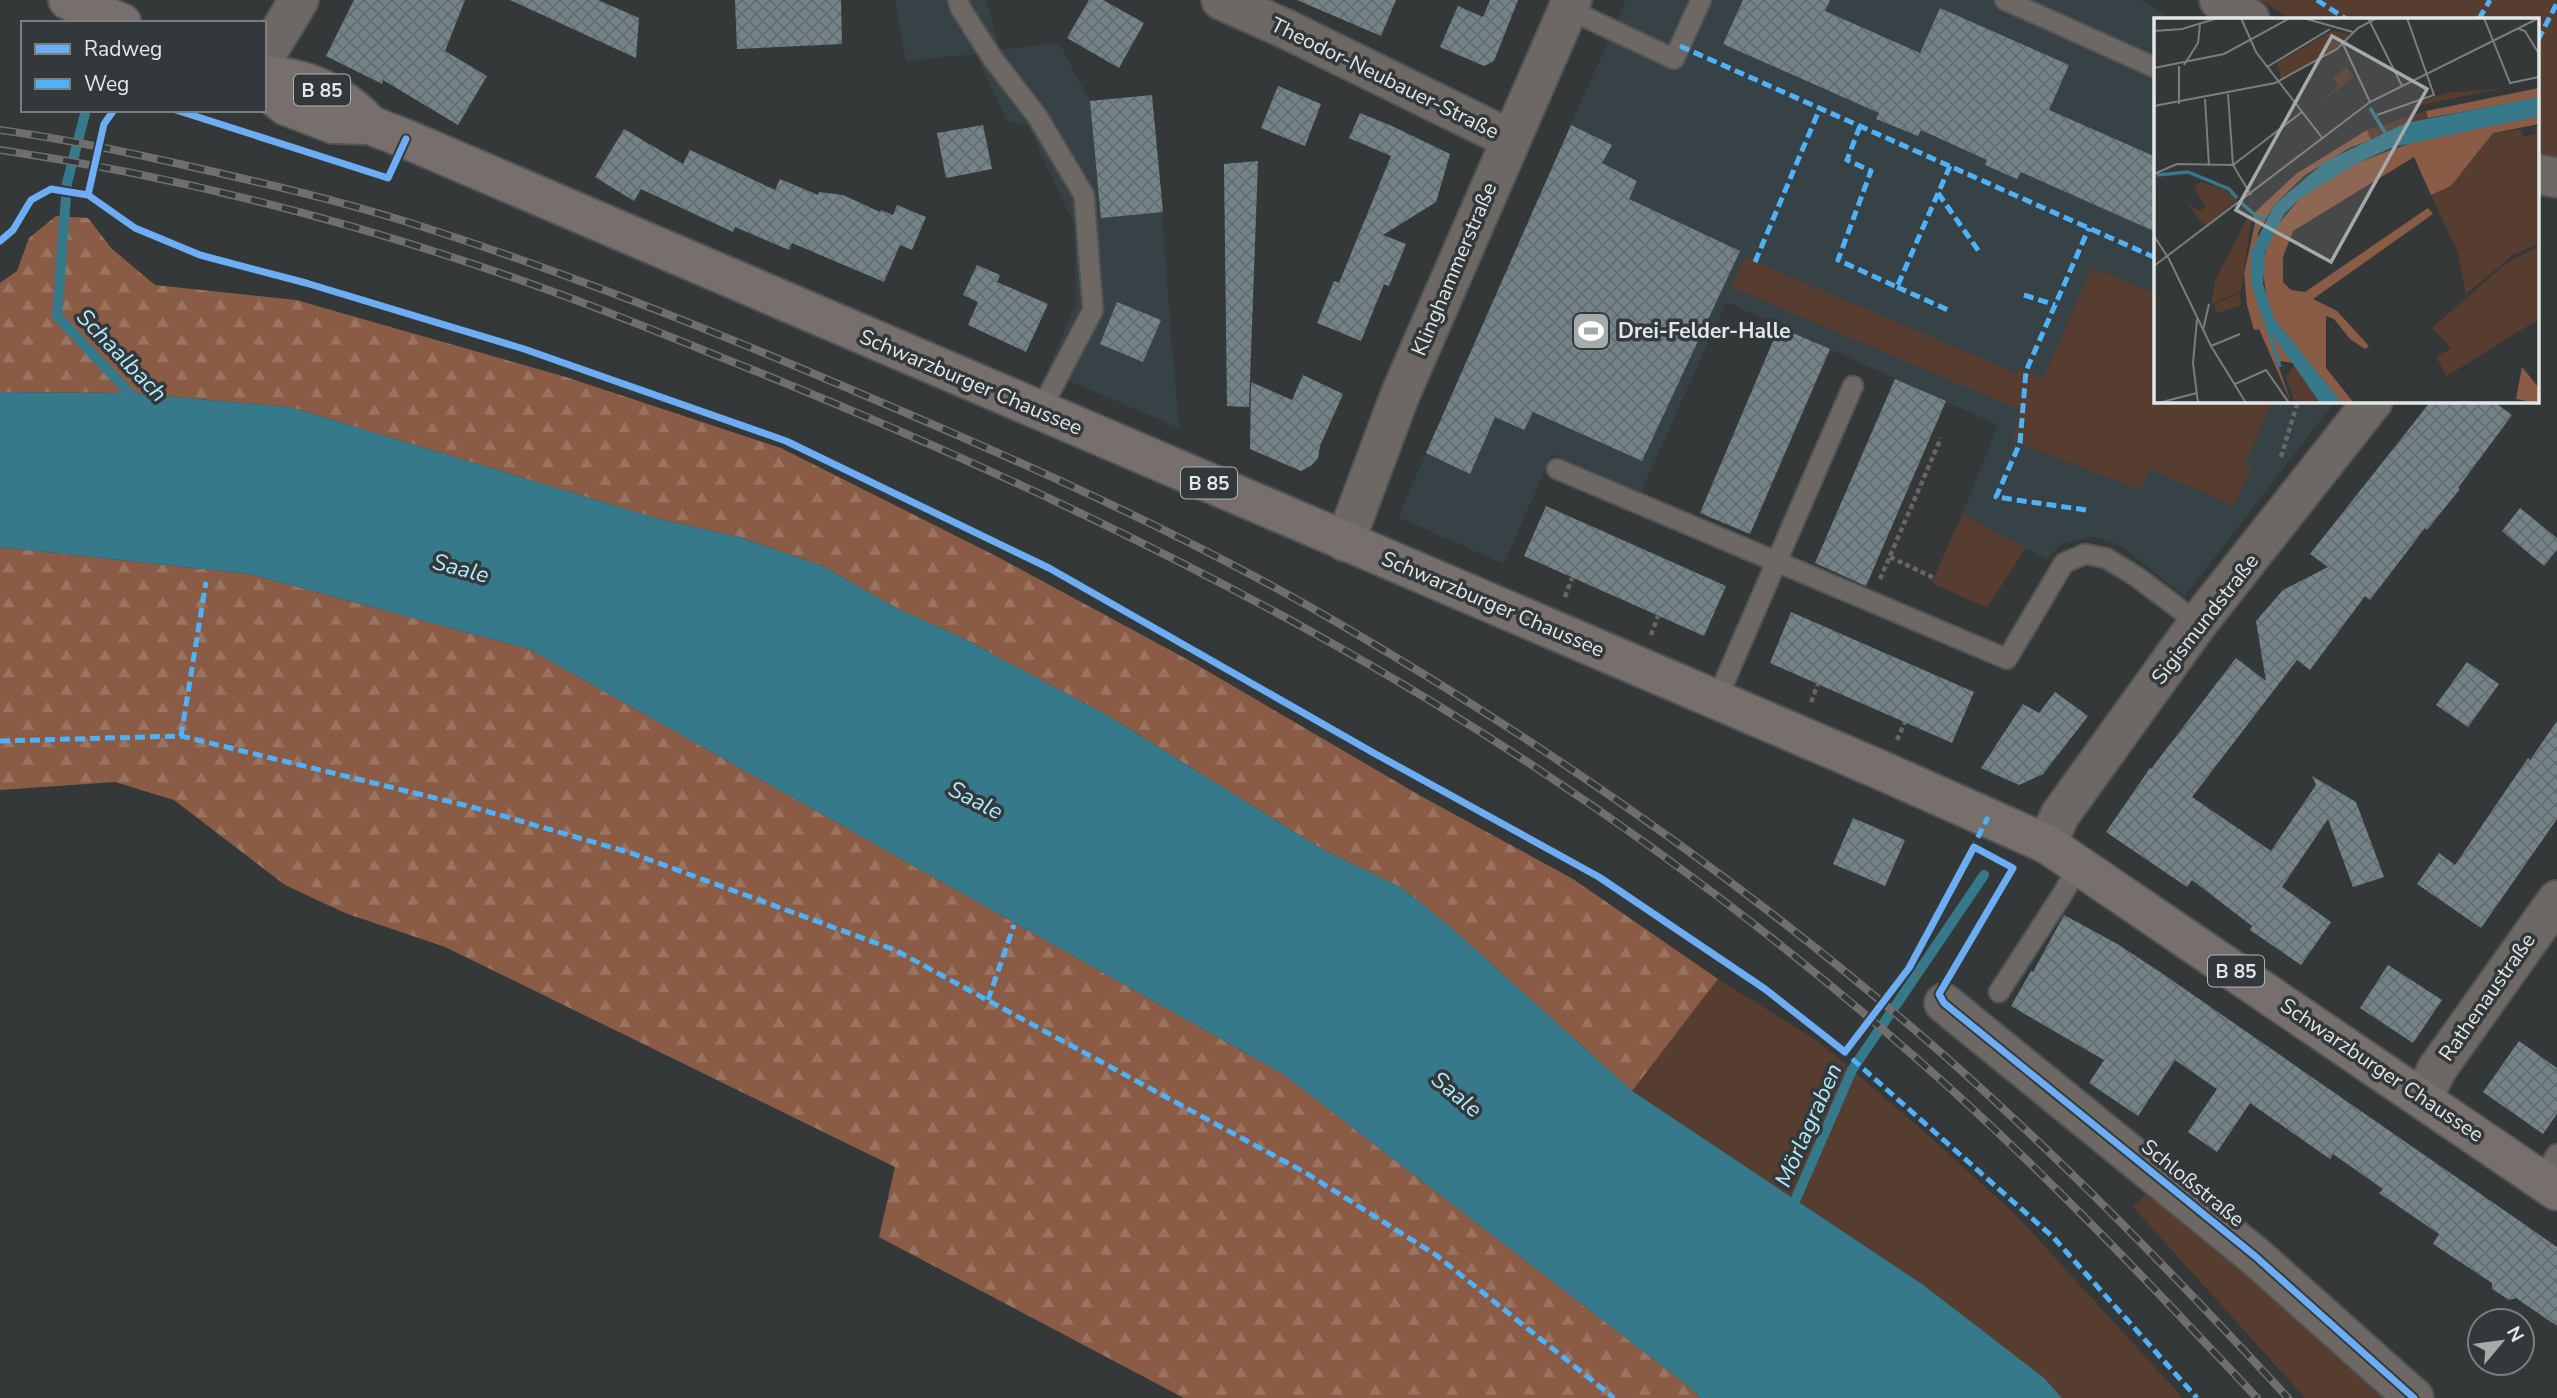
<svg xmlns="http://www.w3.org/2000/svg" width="2557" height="1398" font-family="'Nunito Sans',sans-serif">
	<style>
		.built { fill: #364246 }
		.green { fill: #573c30 }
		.forest { fill: url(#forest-firs) }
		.water { fill: #35798b }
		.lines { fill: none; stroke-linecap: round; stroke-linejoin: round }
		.stream { stroke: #35798b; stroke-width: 10 }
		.building { fill: url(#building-cross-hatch) }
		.service-casing { stroke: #525454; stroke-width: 23 }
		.minor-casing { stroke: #525454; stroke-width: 42 }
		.primary-casing { stroke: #525454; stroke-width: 42 }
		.path { stroke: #6a6664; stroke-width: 4.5; stroke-dasharray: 5 3.5; stroke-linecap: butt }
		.service { stroke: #6e6864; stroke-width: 19 }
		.minor { stroke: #6e6864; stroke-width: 38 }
		.primary { stroke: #776f6c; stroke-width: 38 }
		.rail-casing { stroke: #716f6e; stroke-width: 8 }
		.rail { stroke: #33393b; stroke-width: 5; stroke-dasharray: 16; stroke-linecap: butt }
		.quiet { stroke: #4fb1f8; stroke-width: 5; stroke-dasharray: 10 5; stroke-linecap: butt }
		.cycleway-casing { stroke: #33393b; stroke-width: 11 }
		.cycleway { stroke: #6dadf4; stroke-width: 7 }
		.labels { text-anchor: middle; stroke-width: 7; stroke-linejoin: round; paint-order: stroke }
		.shield { fill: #33393b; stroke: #aeb3b4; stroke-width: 2 }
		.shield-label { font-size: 19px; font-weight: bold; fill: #e2e7e8 }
		.street-label { font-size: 21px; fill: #e2e7e8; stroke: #33393b }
		.poi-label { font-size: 21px; font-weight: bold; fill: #e2e7e8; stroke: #33393b; text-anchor: start }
		.water-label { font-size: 23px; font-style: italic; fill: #b0ebfe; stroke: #33393b }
		.inset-river { fill: none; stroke: #35798b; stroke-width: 3.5 }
		.inset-road { fill: none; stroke: #7a7e7f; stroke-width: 2 }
		.view { fill: #a5aaab; fill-opacity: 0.15; stroke: #a5aaab; stroke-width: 3.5 }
		.inset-edge { fill: none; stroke: #e2e7e8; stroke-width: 3.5 }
	</style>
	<defs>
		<pattern id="forest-firs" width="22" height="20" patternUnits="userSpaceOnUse" patternTransform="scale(1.75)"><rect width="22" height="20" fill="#8a5c46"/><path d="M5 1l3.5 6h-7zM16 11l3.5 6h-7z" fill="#9a7361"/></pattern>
		<pattern id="building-cross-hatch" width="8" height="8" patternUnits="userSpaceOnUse" patternTransform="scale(1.75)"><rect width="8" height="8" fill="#748388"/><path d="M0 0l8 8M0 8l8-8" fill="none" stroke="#636d71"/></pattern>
	</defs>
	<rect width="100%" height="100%" fill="#353839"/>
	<!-- built -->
	<path class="built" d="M895,0H986L1000,50L1059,43L1090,101L1152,95L1179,428L1047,371L1076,302L1075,226L1028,126L1007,121L976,54L906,61Z
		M1626,0H2141L2173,19H2156V401H2335L2185,596L2121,546L2096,537L2063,543L2047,559L1962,514L1998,425L1726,302L1641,492L1552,454L1504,564L1398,517Z"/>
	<!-- green -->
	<path class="green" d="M2260,0H2557V162L2538,160V19H2291Z
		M1745,257L2016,373L2019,368L2043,379L2092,267L2156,294V401H2272L2245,465L2252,468L2234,506L2149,469L2141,490L2013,441L2020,410L1731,287Z
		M1962,514L2026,548L1987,608L1932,583Z
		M1718,979L1818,1041L1927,1134L2017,1216L2183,1398H2062L2043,1378L1922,1284L1632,1091Z
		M2147,1193L2226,1242L2397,1398H2305L2133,1207Z"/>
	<!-- forest -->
	<path class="forest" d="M56,216L88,218L112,249L155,285L296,300L566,377L781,448L996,556L1192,662L1419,795L1573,879L1718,979L1632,1091L1447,924L1402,888L1320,848L1110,717L959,636L898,609L823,566L739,537L659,519L290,407L129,393L0,392V283L17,271L29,238Z
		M0,547L249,574L529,649L1283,1074L1687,1385L1701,1398H1184L879,1237L895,1167L445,947L345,913L285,885L174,800L115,782L0,790Z"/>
	<!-- water -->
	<path class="water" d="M0,392L129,393L290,407L659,519L739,537L823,566L898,609L959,636L1110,717L1320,848L1402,888L1447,924L1632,1091L1922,1284L2044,1378L2062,1398H1701L1687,1385L1283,1074L529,649L249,574L0,547Z"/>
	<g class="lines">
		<!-- stream -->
		<path class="stream" d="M86,110L67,183L57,316L137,401
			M1791,1210L1852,1070L1984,875"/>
	</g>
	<!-- building -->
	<path class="building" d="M354,0H465L445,51L487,76L458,125L383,80L382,84L326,56Z
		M510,0H598L639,18L636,58Z
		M735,0H841L842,44L737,49Z
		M1089,0H1103L1144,23L1119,68L1067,38Z
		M1297,0H1396L1381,36Z
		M1490,0H1518L1494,61L1484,66L1440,47L1458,6L1483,17Z
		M1743,0H1830L1825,11L1920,53L1940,8L2069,65L2049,110L2156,157V232L2021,172L2017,179L1985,165L1987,160L1921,130L1918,136L1876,119L1879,113L1723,44Z
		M1278,86L1321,104L1305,146L1261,128Z
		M1152,95L1163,212L1101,218L1090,101Z
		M1360,113L1392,126L1450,154L1436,202L1383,235L1406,244L1389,286L1384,284L1361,341L1317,323L1334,281L1339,283L1391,156L1349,138Z
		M983,125L992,169L946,178L937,133Z
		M1571,125L1612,145L1602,163L1637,181L1629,199L1740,251L1642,461L1533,412L1524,430L1495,417L1470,474L1426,453Z
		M624,129L683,164L690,150L775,190L780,179L818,195L819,192L843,195L880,212L881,210L893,215L897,205L926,217L912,250L900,245L884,282L792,243L789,250L735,227L733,232L641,189L634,201L595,177Z
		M1258,161L1249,407L1227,406L1224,164Z
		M977,265L1000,275L997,282L1048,304L1026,352L968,325L978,302L963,295Z
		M1117,302L1161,320L1143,362L1100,344Z
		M1779,327L1830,349L1750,534L1700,513Z
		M1303,375L1343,394L1320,446L1318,458L1312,465L1301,471L1250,449L1251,382L1292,400Z
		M1895,379L1946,401L1866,586L1815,563Z
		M2431,401H2493L2512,415L2458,488L2460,489L2427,530L2425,528L2370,600L2365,596L2310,670L2297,660L2192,797L2271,851L2316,785L2312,776L2356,802L2384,877L2353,887L2328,819L2282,887L2331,922L2301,965L2250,930L2252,926L2192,880L2187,887L2106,832L2150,768L2151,769L2236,658L2266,681L2256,621L2283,590L2328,567L2310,554Z
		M1546,506L1726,586L1704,636L1524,556Z
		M2520,508L2557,538V550L2544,566L2502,531Z
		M1791,612L1974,692L1952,743L1770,663Z
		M2467,662L2499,684L2468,727L2436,705Z
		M2055,692L2088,716L2043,774L2019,785L1981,768L2023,704L2039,713Z
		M2557,721V819L2481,928L2417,884L2439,853L2455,865L2528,758L2530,760Z
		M1853,818L1905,840L1885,886L1833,864Z
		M2064,915L2119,945L2163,974L2557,1247V1326L2516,1298L2509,1300L2492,1289V1283L2433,1244L2439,1234L2379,1193L2383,1189L2333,1154L2330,1159L2250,1103L2217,1152L2188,1132L2217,1089L2175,1060L2138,1116L2089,1083L2104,1060L2011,1006L2031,971L2033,972Z
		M2388,965L2442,1000L2413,1043L2360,1008Z
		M2519,1041L2557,1068V1114L2543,1134L2483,1092Z"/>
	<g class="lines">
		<defs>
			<path id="service" d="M958,0L961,9L993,59L1037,116L1084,195L1093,310L1040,411
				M2005,0L2156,68
				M1568,9L1674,59L1701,0
				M1557,469L2007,659L2064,563L2085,554L2106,558L2137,577L2198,623
				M1716,701L1853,386
				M1999,992L2062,895L2079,865
				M2541,1179L2557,1154"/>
			<path id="minor" d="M1221,0L1288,30L1510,139
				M2219,0L2250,19
				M264,58L299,0
				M2538,174L2557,178
				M1345,542L1400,395L1572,0
				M2047,844L2060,815L2198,623L2373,401
				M1944,1003L2255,1256L2414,1398
				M2423,1098L2437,1069L2557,900"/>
			<path id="primary" d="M68,0L122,23
				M264,76C305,76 344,95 370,125
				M264,88L286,106L333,124L370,125L406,139L1876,768L2047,844L2557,1191"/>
		</defs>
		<!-- service casing -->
		<use href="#service" class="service-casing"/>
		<!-- minor casing -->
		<use href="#minor" class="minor-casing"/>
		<!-- primary casing -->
		<use href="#primary" class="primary-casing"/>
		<!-- path -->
		<path class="path" d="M2281,457L2298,401
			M1890,557L1934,578
			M1880,579L1941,438
			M1565,597L1572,578
			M1651,635L1658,616
			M1811,702L1818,684
			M1897,740L1905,722
			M1909,968L1920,977"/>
		<!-- service -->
		<use href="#service" class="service"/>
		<!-- minor -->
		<use href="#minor" class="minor"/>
		<!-- primary -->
		<use href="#primary" class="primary"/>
		<defs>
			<path id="rail" d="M0,130C66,139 132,153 197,168C267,184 336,200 404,221C536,262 666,312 793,365C976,442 1167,523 1338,623C1542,742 1737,877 1916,1031C2049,1145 2170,1270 2288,1398
				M0,150C183,177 363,224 537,286C611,312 685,343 758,372C949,449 1138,535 1319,636C1526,751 1722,890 1901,1045C2028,1154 2143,1276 2257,1398"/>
		</defs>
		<!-- rail casing -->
		<use href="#rail" class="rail-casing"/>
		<!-- rail -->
		<use href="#rail" class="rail"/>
		<!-- quiet -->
		<path class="quiet" d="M2317,0L2346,19
			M2479,19L2490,0
			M2538,40L2557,3
			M1680,46L2156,258
			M1860,126L1847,160L1871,171L1838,260L1897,287L1950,166
			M1938,193L1980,253
			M1755,262L1820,108
			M1897,287L1948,310
			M2024,295L2055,305
			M2086,510L1996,497L2020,443L2026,371L2089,228
			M181,736L206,582
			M0,741L181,736L472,807L631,853L895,950L1306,1173L1436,1255L1614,1398
			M1971,851L1988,817
			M988,1000L1014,925
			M1841,1049L2053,1237L2197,1398"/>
		<defs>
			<path id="cycleway" d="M176,110L388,178L406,139
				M88,195L104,124L114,110
				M0,241L13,230L31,200L51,189L88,195L135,228L200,255L306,283L524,349L786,441L1049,568L1372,752L1599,877L1765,989L1845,1052L1909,968L1974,847L2013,868L1939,994L1944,1003L2255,1256L2414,1398"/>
		</defs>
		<!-- cycleway casing -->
		<use href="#cycleway" class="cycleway-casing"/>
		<!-- cycleway -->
		<use href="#cycleway" class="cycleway"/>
	</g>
	<!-- icons -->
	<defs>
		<symbol id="stadium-square" viewBox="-11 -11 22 22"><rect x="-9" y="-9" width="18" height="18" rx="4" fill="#a5aaab" stroke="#33393b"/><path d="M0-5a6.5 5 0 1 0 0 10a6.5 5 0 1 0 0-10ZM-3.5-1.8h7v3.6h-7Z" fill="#fff"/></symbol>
	</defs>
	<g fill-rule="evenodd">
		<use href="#stadium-square" x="1569" y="309" width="44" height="44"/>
	</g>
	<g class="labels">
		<!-- shield labels -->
		<g class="shield">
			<rect x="294" y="74.5" width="56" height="31" rx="5"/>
			<rect x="1181" y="467.5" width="56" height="31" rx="5"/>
			<rect x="2208" y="955.5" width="56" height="31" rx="5"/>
		</g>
		<g class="shield-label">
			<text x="322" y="97">B 85</text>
			<text x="1209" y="490">B 85</text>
			<text x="2236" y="978">B 85</text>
		</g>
		<!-- street labels -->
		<g class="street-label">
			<text transform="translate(1385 78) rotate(26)" y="7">Theodor-Neubauer-Straße</text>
			<text transform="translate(1454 269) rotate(-67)" y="7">Klinghammerstraße</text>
			<text transform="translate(971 382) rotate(23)" y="7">Schwarzburger Chaussee</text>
			<text transform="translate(1493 604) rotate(23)" y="7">Schwarzburger Chaussee</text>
			<text transform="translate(2205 619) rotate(-52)" y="7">Sigismundstraße</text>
			<text transform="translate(2487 997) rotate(-55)" y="7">Rathenaustraße</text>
			<text transform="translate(2382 1070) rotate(34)" y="7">Schwarzburger Chaussee</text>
			<text transform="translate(2193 1183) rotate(39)" y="7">Schloßstraße</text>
		</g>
		<!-- poi labels -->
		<g class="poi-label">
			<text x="1618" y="338">Drei-Felder-Halle</text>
		</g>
		<!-- water labels -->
		<g class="water-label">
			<text transform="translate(122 355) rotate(46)" y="8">Schaalbach</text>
			<text transform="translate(461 568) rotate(15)" y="8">Saale</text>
			<text transform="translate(976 800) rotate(27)" y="8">Saale</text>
			<text transform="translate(1457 1094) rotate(40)" y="8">Saale</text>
			<text transform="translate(1808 1125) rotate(-66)" y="8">Mörlagraben</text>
		</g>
	</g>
	<!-- overview -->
	<g transform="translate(2154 18)">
		<rect width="385" height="385" fill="#353839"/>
		<path d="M178,13L195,16L187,27L127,61L123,45ZM192,49L200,59L167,85L184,67L179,60ZM350,70L244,92L292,75ZM272,93L274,100L217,122L213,112ZM381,109H385V226L360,236L312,276L303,233L277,177L297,168L339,115L367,111L369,119L382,116ZM46,164L70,171L83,182L51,209L34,186L46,193L51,189L40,168ZM94,199L97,203L87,273L57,286L62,260ZM385,228V301L293,358L282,339L297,330L278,310L350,247ZM86,275L87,287L63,295L60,286ZM141,347L166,385H144L139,380L132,358Z" fill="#573c30"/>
		<path d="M385,70V79L357,85L274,100L272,93ZM385,98V106L339,115L297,168L277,177L260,139L139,213L129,239V264L137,272L151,274L274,190L279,196L159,281L183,293L215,328L211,331L196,321L180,301L172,298V350L200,385H188L120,301L113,282L108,247L117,215L146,180L203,145L272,119ZM213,112L217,122L195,130L151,157L120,187L104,215L110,304L139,345L127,343L124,347L137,384L105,311L100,312L93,287L90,256L101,205L99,196L142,156ZM368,349L385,370V385L362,381Z" fill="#8a5c46"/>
		<path d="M385,79V98L239,129L203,145L146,180L130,196L111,234L109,266L120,301L188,385H166L110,304L97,266V234L120,187L172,143L252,105Z" fill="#35798b"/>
		<path class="inset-river" d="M216,90L232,116M3,157L34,154L75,171L83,180M86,184L105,200L113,198M111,301L126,349"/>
		<path class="inset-road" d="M87,0L102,34L169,121M149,0L199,14M214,0L248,68M330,0L356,65L385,59M365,11L371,13L385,36M0,13L28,11L64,0M189,26L216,84M30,47L44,25L46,7M113,49L176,11M0,50L70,36L136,0M74,76L79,147L97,177M51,81L55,148M25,86V48M0,88L121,65L183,31L204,10L223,0M223,97L280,77L253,0M0,156L23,146L79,147L148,94M0,218L15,241M15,241L57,328L92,385M0,248L216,84L385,0M43,301L39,345L44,385M49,312L55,286M57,328L86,316M81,366L112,352L135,385M4,385L43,375"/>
		<path class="view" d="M178,18L273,71L177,244L82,192Z"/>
		<rect width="385" height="385" class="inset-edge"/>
	</g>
	<!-- legend -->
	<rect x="21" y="21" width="245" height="91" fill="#33393b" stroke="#797f80" stroke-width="2"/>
	<rect x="35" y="44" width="35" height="10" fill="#6dadf4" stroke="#797f80" stroke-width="2"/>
	<text x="84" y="56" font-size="21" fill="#e2e7e8">Radweg</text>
	<rect x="35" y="79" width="35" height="10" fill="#4fb1f8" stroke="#797f80" stroke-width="2"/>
	<text x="84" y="91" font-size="21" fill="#e2e7e8">Weg</text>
	<!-- north arrow -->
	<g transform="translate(2501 1342) rotate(61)"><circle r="33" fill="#33393b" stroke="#797f80" stroke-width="2"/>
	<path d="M0-5L12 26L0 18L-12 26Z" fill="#a5aaab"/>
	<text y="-10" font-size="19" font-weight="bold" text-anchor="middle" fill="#e2e7e8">N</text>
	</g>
</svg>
